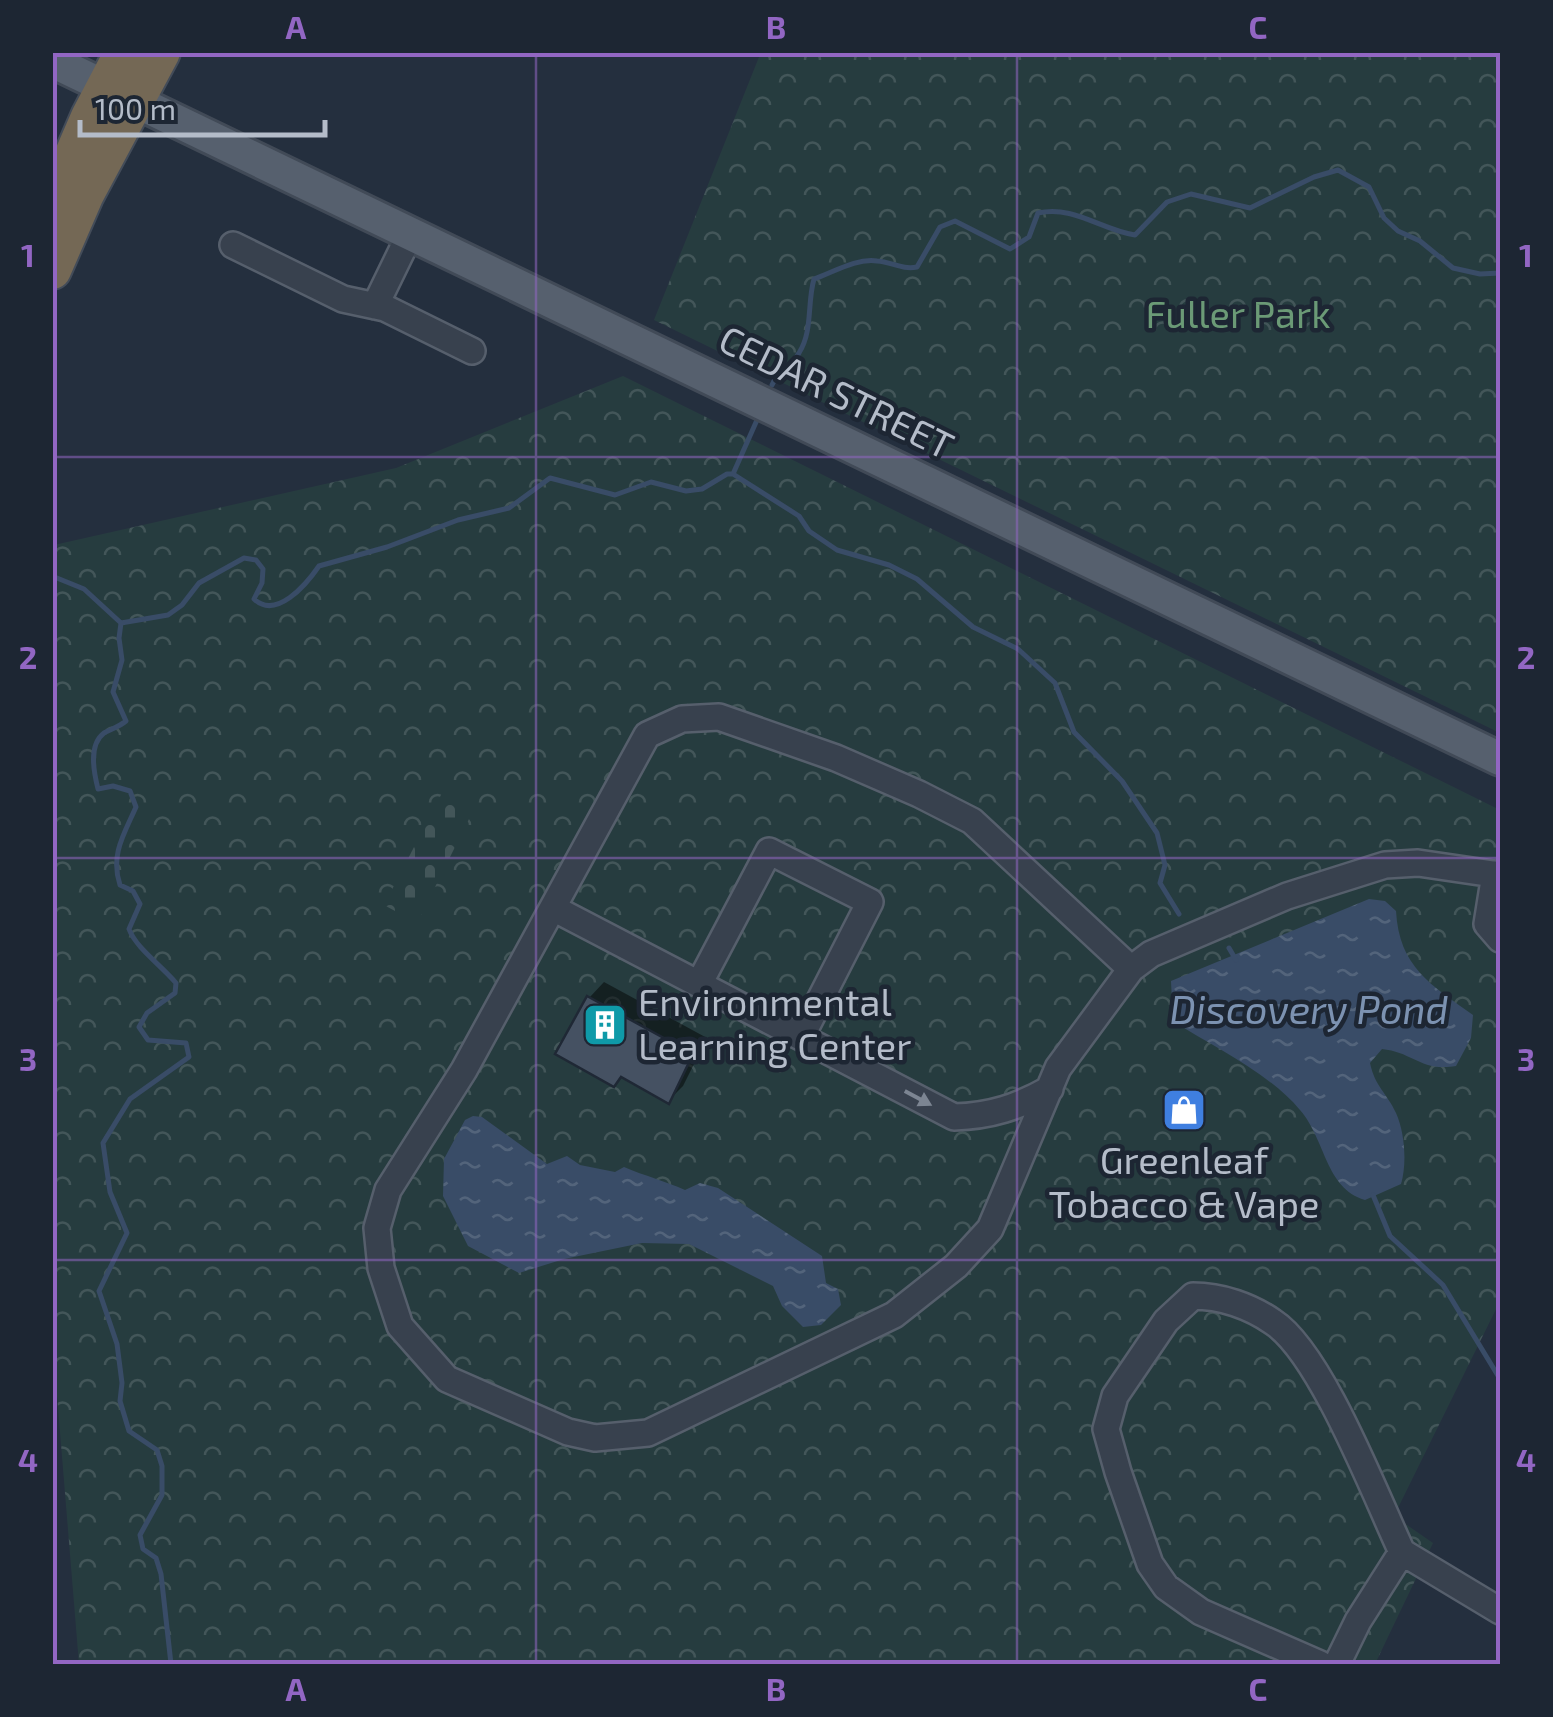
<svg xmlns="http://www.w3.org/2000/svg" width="1553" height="1717" font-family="'Exo 2',sans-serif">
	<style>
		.forest { fill: url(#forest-crowns) }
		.cemetery { fill: url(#cemetery-stones) }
		.water { fill: url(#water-ripples) }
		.shadow { fill: #0007 }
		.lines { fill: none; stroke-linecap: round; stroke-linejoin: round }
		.stream { stroke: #394c67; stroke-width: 5 }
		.building { fill: #455162; stroke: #1f2835; stroke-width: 2.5 }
		.minor-casing { stroke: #565f6c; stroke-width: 30 }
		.major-casing { stroke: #414a57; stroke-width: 38 }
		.highway-casing { stroke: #434c59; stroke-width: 42 }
		.minor { stroke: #38414e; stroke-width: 25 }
		.major { stroke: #56606e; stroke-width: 32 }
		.highway { stroke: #746855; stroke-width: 38 }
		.oneway { fill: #7c8592 }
		.grid { fill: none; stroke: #9266c3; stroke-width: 2.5; stroke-opacity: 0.55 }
		.labels { text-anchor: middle; stroke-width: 9; stroke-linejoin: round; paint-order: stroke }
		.park-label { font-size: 38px; fill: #6b9a76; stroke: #1d2633 }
		.street-label { font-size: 38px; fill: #b4bcc9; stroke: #1d2633 }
		.poi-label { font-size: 38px; fill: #b4bcc9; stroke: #1d2633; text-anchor: start }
		.water-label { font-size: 40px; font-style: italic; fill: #7c92b1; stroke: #1d2633 }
		.neatline { fill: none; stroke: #9266c3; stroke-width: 4 }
		.grid-label { font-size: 32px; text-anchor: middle; font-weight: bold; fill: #9266c3 }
	</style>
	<defs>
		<pattern id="forest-crowns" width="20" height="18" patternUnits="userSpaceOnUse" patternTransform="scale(2.5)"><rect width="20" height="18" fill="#263c3f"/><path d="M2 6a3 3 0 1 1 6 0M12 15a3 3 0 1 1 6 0" fill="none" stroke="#435659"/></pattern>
		<pattern id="cemetery-stones" width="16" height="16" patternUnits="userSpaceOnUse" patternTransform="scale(2.5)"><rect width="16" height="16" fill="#263c3f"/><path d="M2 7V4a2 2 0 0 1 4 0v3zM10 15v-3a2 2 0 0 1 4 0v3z" fill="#435659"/></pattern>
		<pattern id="water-ripples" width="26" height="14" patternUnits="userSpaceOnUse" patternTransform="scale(2.5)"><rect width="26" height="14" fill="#394c67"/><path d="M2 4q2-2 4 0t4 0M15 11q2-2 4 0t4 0" fill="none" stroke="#53647b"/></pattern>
	</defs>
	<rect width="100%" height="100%" fill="#242f3e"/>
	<!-- forest -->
	<path class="forest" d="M761,52L1500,53V733L654,320Z
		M623,376L1500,810V1301L1394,1516L1433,1543L1375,1664H79L52,1334L54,545L396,468Z"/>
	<!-- cemetery -->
	<path class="cemetery" d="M442,793L473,811L417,923L384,905Z"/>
	<!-- water -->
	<path class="water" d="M1369,899L1385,901L1396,911C1399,967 1431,985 1473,1015L1471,1038L1456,1066C1421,1072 1413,1052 1382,1049L1370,1063C1375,1087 1387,1093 1396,1113C1405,1133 1407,1164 1401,1184L1365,1200C1325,1188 1326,1140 1300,1110C1268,1072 1215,1048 1173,1021L1171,981Z
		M473,1116L482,1117L547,1164L567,1156L580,1165L615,1172L624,1167C645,1176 665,1181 685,1190L700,1183L718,1188L822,1256L826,1283L838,1289L841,1305L821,1325L803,1327L782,1306L773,1286L689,1244L642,1243L564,1259L519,1273L468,1246L443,1196L444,1159L465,1120Z"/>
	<!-- shadow -->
	<path class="shadow" d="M604,982L707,1038L683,1086L668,1101L622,1075L589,998Z"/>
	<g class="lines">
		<!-- stream -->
		<path class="stream" d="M772,385C778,370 792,366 799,353C813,331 807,303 814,279C834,272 856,258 877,261C892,262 902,270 917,267L940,227L955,221L1010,249L1029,237L1038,213C1074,205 1101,230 1135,235L1167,202L1191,194L1250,208L1314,177L1338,170L1369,187L1384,218L1398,231L1420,241L1453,268L1480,274L1500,273
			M733,474L799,516L809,531L837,550L889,565L917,579L973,627L1018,649L1055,683L1074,732L1122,781L1157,833L1165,865L1160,883L1179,914
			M52,576L84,589L121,623
			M121,623L119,638L122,660L113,692L126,721C119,727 111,729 104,733C88,745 94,773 98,789L113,786L130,791L136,807C124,834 110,855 120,885L133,891L140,904L129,929C136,948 161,965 176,983L175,993L147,1013L139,1027L148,1040L186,1043L189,1057L130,1099L103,1143L110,1192L127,1233L99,1291L117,1344L122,1383L120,1401L129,1431L157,1450L162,1466V1495L140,1535L143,1549L156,1558L161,1574L171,1664
			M121,623L168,615L182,605L199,583L244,558L256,560L263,569L262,583L254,599C276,620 306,585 319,566L387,547L458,520L509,508L550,478L615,495L651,482L686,491L702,489L727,474H733L757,420
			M1229,948L1236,960
			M1373,1195L1390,1236L1443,1285L1500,1379"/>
	</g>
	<!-- building -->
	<path class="building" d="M587,996L693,1054L669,1104L621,1077L614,1087L555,1054Z"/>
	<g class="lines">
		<defs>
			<path id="minor" d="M233,245L343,299L385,308L472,351
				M375,306L411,232
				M1495,874L1487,924L1500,939
				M553,908L954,1117C991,1116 1018,1107 1050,1089
				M1131,969L972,821L919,794L836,758L719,717L682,719L647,735L464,1070L388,1190L377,1228L381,1268L400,1326L447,1379L568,1432L595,1438L648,1433L894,1315L956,1266L990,1229L1058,1068L1131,969L1151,954L1287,896L1385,865L1418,863L1500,875
				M699,984L769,851L870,902L801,1037
				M1320,1664L1201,1612L1166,1587L1150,1564L1118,1472L1106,1429L1115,1396L1166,1321L1193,1296C1221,1296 1250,1306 1273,1322C1321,1353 1376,1497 1402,1552
				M1337,1664L1358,1621L1402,1552L1500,1611"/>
			<path id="major" d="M52,61L1500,759"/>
			<path id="highway" d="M52,205L90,117L124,52
				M52,270L85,194L161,52"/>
		</defs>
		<!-- minor casing -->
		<use href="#minor" class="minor-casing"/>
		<!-- major casing -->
		<use href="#major" class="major-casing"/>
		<!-- highway casing -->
		<use href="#highway" class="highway-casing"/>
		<!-- minor -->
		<use href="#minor" class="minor"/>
		<!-- major -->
		<use href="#major" class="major"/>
		<!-- highway -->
		<use href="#highway" class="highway"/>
	</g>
	<!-- one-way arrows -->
	<defs><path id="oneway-solid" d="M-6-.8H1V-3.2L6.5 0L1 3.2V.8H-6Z" transform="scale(2.5)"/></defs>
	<use class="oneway" href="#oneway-solid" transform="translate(918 1098) rotate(28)"/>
	<!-- grid -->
	<path class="grid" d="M536,52V1664M1017,52V1664M52,457H1500M52,858H1500M52,1260H1500"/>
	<!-- icons -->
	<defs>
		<symbol id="building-square" viewBox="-11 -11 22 22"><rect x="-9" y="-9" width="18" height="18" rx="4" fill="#0f9aa8" stroke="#1d2633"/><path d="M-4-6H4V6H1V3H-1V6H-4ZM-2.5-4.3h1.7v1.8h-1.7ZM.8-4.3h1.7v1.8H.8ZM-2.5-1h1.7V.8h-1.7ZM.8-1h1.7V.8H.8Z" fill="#fff"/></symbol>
		<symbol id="shop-square" viewBox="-11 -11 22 22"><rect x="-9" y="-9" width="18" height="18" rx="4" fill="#3f7fe0" stroke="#1d2633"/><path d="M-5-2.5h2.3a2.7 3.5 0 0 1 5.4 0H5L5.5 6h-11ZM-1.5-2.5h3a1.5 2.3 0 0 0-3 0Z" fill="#fff"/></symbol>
	</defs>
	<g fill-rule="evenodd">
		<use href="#building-square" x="580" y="1000" width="50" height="50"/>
		<use href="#shop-square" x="1159" y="1085" width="50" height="50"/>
	</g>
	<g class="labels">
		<!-- park labels -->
		<g class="park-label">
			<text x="1238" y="328">Fuller Park</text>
		</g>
		<!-- street labels -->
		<g class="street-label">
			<text transform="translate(836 393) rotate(26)" y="13">CEDAR STREET</text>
		</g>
		<!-- poi labels -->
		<g class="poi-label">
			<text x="638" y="1016">Environmental<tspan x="638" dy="44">Learning Center</tspan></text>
			<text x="1184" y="1174" text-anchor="middle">Greenleaf<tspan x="1184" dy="44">Tobacco &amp; Vape</tspan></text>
		</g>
		<!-- water labels -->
		<g class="water-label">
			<text x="1309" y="1024">Discovery Pond</text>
		</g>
	</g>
	<!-- border -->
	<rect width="1553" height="1717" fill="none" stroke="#1d2633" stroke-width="110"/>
	<!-- scale -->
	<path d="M80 120v15h245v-15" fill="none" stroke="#b4bcc9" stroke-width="5"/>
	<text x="95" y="120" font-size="30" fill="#b4bcc9" stroke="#1d2633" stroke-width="8" paint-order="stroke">100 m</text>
	<rect x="55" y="55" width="1443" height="1607" class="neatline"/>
	<g class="grid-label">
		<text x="296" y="39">A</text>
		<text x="776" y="39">B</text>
		<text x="1258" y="39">C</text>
		<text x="28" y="267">1</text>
		<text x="1526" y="267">1</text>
		<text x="28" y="669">2</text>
		<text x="1526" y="669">2</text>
		<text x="28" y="1071">3</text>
		<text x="1526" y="1071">3</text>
		<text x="28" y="1472">4</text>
		<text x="1526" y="1472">4</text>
		<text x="296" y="1701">A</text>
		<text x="776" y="1701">B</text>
		<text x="1258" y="1701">C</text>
	</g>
</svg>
